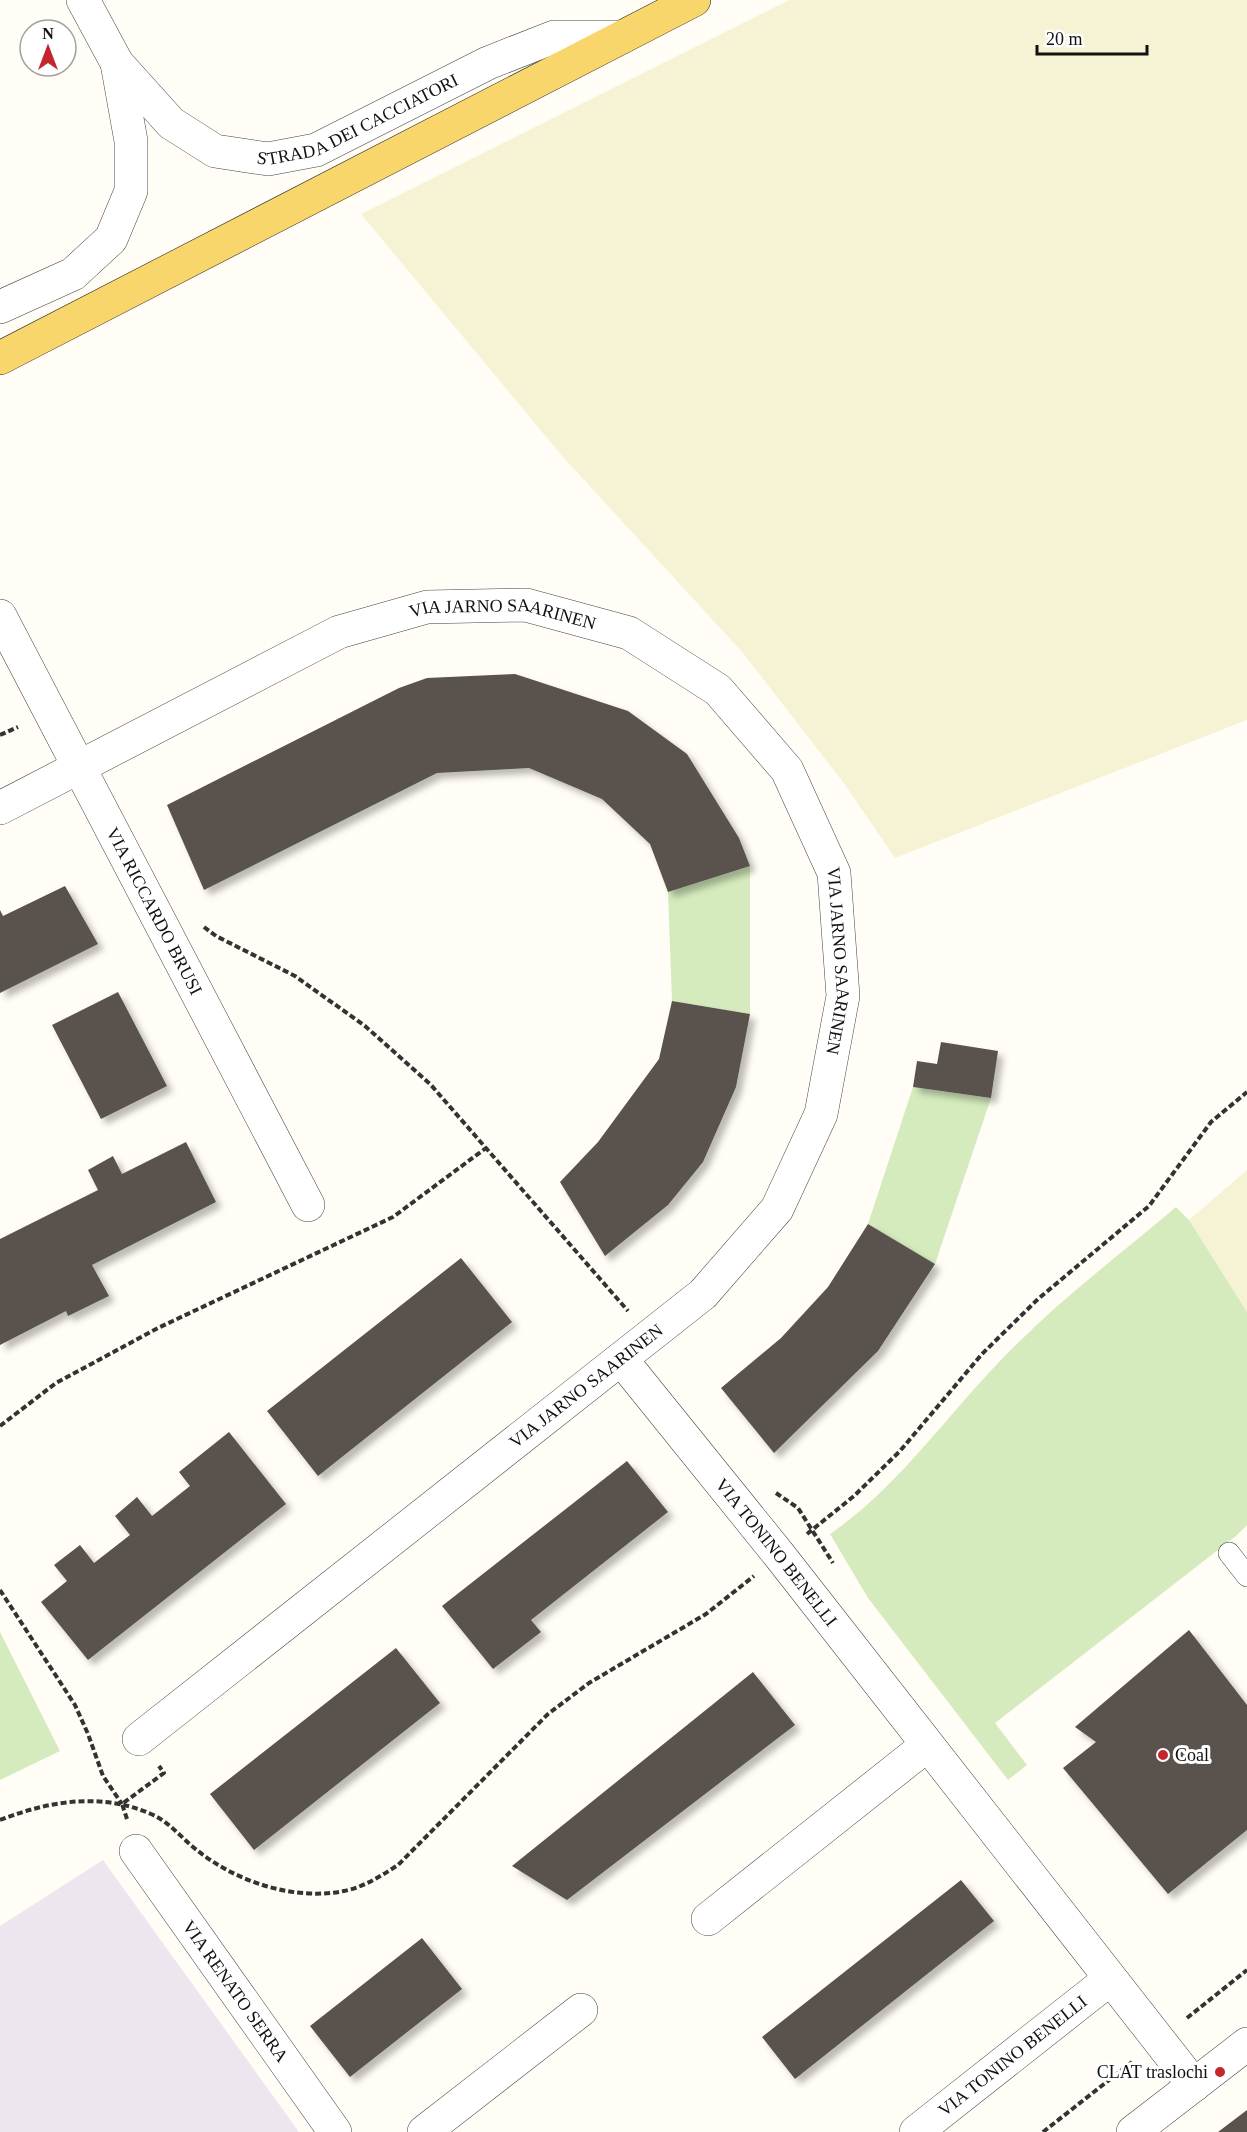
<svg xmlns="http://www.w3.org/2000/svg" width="1247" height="2132" font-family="Georgia,serif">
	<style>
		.industrial { fill: #eee6ef }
		.farmland { fill: #f6f3d4 }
		.green { fill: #d5ebbd }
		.building { fill: #5a524d; filter: url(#shadow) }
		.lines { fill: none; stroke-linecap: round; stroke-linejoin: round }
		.service-casing { stroke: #444; stroke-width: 22 }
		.minor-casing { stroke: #444; stroke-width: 34 }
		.primary-casing { stroke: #222; stroke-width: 34 }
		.path { stroke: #333; stroke-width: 4; stroke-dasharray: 6 3; stroke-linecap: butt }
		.service { stroke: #fff; stroke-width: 21 }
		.minor { stroke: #fff; stroke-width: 33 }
		.primary { stroke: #f9d66b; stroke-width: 33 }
		.poi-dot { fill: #c4262e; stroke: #fff; stroke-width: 2 }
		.labels { text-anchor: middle; stroke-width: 6; stroke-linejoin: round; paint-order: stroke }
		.street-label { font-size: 18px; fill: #111; stroke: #fff }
		.poi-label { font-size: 18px; fill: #111; stroke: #fff; text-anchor: start }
	</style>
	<defs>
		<filter id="shadow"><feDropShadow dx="5.5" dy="5.5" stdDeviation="3" flood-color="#0004"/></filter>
	</defs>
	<rect width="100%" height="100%" fill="#fffdf5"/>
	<!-- industrial -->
	<path class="industrial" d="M103,1860L299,2132H0V1926Z"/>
	<!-- farmland -->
	<path class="farmland" d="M789,0H1247V720L895,858L843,782L743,653L563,457L361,214Z
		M1247,1170V1312L1189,1220Z"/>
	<!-- green -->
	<path class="green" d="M750,866V1014L672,1001L668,892Z
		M913,1087L991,1098L935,1264L868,1224Z
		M1176,1207L1189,1220L1247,1312V1525L1236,1536L995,1723L1027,1765L1008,1780L868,1598L830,1534C896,1489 945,1418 1000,1361C1054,1304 1116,1258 1176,1207Z
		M0,1632L60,1751L0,1780Z"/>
	<!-- building -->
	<path class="building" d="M515,674L628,711L687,754L739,838L750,866L668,892L650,844L602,799L529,768L437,773L204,890L167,805L399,688L427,678Z
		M65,886L98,944L0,993V910L3,916Z
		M118,992L167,1086L101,1119L52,1025Z
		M672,1001L750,1014L736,1087L703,1162L668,1205L605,1256L560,1182L598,1142L659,1059Z
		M941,1042L998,1051L991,1098L913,1087L917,1061L937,1064Z
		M186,1142L216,1202L92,1265L109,1296L68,1316L66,1311L0,1345V1239L98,1190L88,1170L113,1156L122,1174Z
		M868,1224L935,1264L878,1351L774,1453L721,1388L781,1338L828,1287Z
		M461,1258L512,1322L318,1476L267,1411Z
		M229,1432L286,1504L88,1660L41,1602L67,1581L54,1565L80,1545L94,1563L130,1535L115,1516L137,1497L152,1516L190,1486L179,1472Z
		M627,1461L668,1512L531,1620L541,1632L493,1669L442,1606Z
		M1189,1630L1247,1705V1830L1168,1894L1063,1768L1096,1742L1075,1727Z
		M396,1648L440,1703L254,1850L210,1794Z
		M753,1672L795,1725L567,1900L512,1866Z
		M961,1880L994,1921L795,2079L762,2037Z
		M422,1938L462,1989L350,2077L310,2026Z
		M1247,2110V2132H1218Z"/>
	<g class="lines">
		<defs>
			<path id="service" d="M1229,1553L1247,1576"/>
			<g id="minor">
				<path id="s1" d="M83,0L117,63L171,123L215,151L268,159L316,150L488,63L554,37H622"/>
				<path d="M0,307L73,274L111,239L131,191V141L117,63"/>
				<path id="s2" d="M0,616L308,1205"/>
				<path id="s3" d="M0,808L339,632L427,607L526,605L629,633L718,690L787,770L834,873L843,996L821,1114L777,1209L703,1294L139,1739"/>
				<path id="s4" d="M621,1359L780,1556L1194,2085"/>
				<path id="s5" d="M136,1851L335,2132"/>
				<path d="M708,1919L926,1746"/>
				<path d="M424,2132L581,2010"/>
				<path id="s6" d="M916,2132L1110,1979"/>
				<path d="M1133,2132L1247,2044"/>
			</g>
			<path id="primary" d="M0,358L694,0"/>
		</defs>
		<!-- service casing -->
		<use href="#service" class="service-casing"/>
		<!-- minor casing -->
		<use href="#minor" class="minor-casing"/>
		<!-- primary casing -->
		<use href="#primary" class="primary-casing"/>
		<!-- path -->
		<path class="path" d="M0,735L18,727
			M204,927L216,936L295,976L365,1026L431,1085L628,1311
			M0,1426L56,1383L158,1328L393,1217L486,1148
			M776,1493L798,1508L833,1563
			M807,1534L854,1496L900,1451L982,1354L1038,1299L1149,1206L1211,1122L1247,1092
			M0,1590L75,1705L88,1734L103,1776L122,1804
			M127,1819L122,1804L164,1773L159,1766
			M0,1820C49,1801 101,1792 151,1814C170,1822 182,1839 198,1851C237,1882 295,1901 344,1891C364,1887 381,1876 398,1865L548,1714L589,1683L706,1614L754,1576
			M1187,2018L1247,1970
			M1043,2132L1132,2062"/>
		<!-- service -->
		<use href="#service" class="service"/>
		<!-- minor -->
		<use href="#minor" class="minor"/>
		<!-- primary -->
		<use href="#primary" class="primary"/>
	</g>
	<!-- markers -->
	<g class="poi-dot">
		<circle cx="1163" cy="1755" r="6"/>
		<circle cx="1220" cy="2072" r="6"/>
	</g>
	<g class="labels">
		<!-- street labels -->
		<g class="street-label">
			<text dy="6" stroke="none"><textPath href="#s1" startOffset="356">STRADA DEI CACCIATORI</textPath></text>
			<text dy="6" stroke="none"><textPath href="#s3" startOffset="550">VIA JARNO SAARINEN</textPath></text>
			<text dy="6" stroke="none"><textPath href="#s2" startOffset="333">VIA RICCARDO BRUSI</textPath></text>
			<text dy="6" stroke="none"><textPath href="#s3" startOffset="1092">VIA JARNO SAARINEN</textPath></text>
			<text transform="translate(586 1386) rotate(-38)" y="6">VIA JARNO SAARINEN</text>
			<text dy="6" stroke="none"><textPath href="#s4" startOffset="248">VIA TONINO BENELLI</textPath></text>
			<text dy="6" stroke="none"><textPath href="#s5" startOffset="172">VIA RENATO SERRA</textPath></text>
			<text dy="6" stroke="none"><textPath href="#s6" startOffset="123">VIA TONINO BENELLI</textPath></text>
		</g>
		<!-- poi labels -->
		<g class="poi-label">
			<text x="1175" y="1761">Coal</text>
			<text x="1208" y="2078" text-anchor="end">CLAT traslochi</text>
		</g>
	</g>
	<!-- north arrow -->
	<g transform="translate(48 48)"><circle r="28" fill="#ffffff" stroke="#a0a0a0" stroke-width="1.5"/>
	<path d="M0-4.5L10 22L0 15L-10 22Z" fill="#c4262e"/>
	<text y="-9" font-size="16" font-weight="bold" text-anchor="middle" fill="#111111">N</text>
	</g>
	<!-- scale -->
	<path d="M1037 45v9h110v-9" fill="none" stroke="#111111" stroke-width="3"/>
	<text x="1046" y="45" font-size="18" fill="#111111" stroke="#ffffff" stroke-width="4.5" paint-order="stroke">20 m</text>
</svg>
